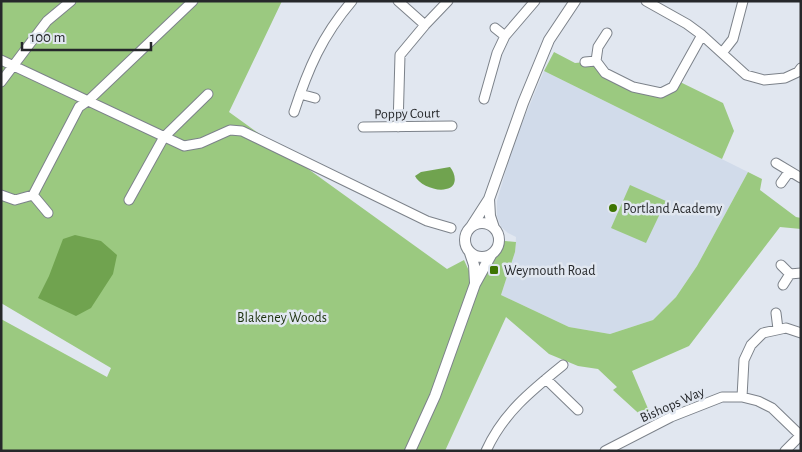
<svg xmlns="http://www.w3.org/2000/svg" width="802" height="452" font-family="'Alegreya Sans',sans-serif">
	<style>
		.built { fill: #d1dbea }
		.green { fill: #9bc980 }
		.water { fill: #70a34f }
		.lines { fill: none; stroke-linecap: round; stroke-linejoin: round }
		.minor-casing { stroke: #7c828a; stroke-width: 11 }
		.tertiary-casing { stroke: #7c828a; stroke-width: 12 }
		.minor { stroke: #fff; stroke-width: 9 }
		.tertiary { stroke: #fff; stroke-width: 10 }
		.poi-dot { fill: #3d7402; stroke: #e1e7f0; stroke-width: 2 }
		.labels { text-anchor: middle; stroke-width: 5; stroke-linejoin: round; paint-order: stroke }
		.street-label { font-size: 14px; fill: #26282b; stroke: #e1e7f0 }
		.poi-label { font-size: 14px; fill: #26282b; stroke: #e1e7f0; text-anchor: start }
		.park-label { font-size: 14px; fill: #1e3310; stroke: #e1e7f0 }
	</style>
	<rect width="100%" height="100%" fill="#e1e7f0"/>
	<!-- built -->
	<path class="built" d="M544,71L748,172L697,266L676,297L653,320L610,334L569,327L501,295L515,252L516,237L508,233L501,227L497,216V201L514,142Z"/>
	<!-- green -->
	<path class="green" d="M1,1H282L229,112L447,269L464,260L475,284L482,273L495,240L516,242L515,252L501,295L569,327L610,334L653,320L676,297L697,266L748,172L762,179L760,190L796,217L801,218V229L780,227L689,346L632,371L652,418L647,421L613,390L617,387L598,369L578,366L549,354L506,317L445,451H1V319L107,377L111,368L1,303Z
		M554,52L575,63L596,61L606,73L661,93L676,80L723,103L734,131L722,159L544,71Z
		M630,185L666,201L646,243L611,228Z"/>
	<!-- water -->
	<path class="water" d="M450,167C456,174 458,187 446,189C437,192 419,185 415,176L421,172Z
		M75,235L101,241L117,255L113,274L91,308L76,316L38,298L49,276L63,239Z"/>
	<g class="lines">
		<defs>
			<path id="minor" d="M398,1L425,25
				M646,1L687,24L702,35L746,75L764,80L785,78L798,72L801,68
				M495,28L505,36
				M607,33L598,47L596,61L605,73L633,87L661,93L673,87L702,35
				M722,53L733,39L743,1
				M1,60L184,146L201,143L230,130L242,131L427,221L451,228
				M585,62L596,61
				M1,82L47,21L71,1
				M300,94L315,98
				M484,99L497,53L505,36L535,1
				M294,112C308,69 322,36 352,1
				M363,127L452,126
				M398,127L400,55L425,25L448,1
				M776,163L801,178
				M781,183L789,172
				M1,195L15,200L33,195
				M129,200L164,137L208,94
				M48,213L33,195L79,107L89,100L193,1
				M781,265L790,274L801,273
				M783,285L790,274
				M776,313L778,329
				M546,379L578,410
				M742,397L744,360L751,345L763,333L786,328L801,333
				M486,451C503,413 532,390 563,365
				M605,451L671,417L722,397H742L758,401L772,408L801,436
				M785,451L800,436"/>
			<path id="tertiary" d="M489,199L490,216L494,228
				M465 240a17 17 0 1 1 34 0a17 17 0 1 1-34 0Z
				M471,227L489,199L523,103L549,40L575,1
				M470,253L474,265L475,283
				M410,451L435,396L475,284L491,255"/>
		</defs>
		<!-- minor casing -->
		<use href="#minor" class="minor-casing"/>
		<!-- tertiary casing -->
		<use href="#tertiary" class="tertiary-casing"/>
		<!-- minor -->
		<use href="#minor" class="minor"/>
		<!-- tertiary -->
		<use href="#tertiary" class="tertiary"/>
	</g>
	<!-- markers -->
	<g class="poi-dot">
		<circle cx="613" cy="208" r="5"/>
		<rect x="489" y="265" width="10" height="10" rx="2.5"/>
	</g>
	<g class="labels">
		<!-- street labels -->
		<g class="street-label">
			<text transform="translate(407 113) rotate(-1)" y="5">Poppy Court</text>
			<text transform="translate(672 404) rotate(-24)" y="5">Bishops Way</text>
		</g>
		<!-- poi labels -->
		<g class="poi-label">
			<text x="623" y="213">Portland Academy</text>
			<text x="504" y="275">Weymouth Road</text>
		</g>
		<!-- park labels -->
		<g class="park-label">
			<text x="282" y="322">Blakeney Woods</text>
		</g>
	</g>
	<!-- border -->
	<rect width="802" height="452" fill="none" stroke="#26282b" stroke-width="5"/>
	<!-- scale -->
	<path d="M22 42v8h129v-8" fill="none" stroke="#26282b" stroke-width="2.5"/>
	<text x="30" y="42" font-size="15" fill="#26282b" stroke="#e1e7f0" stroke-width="4" paint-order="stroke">100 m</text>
</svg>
